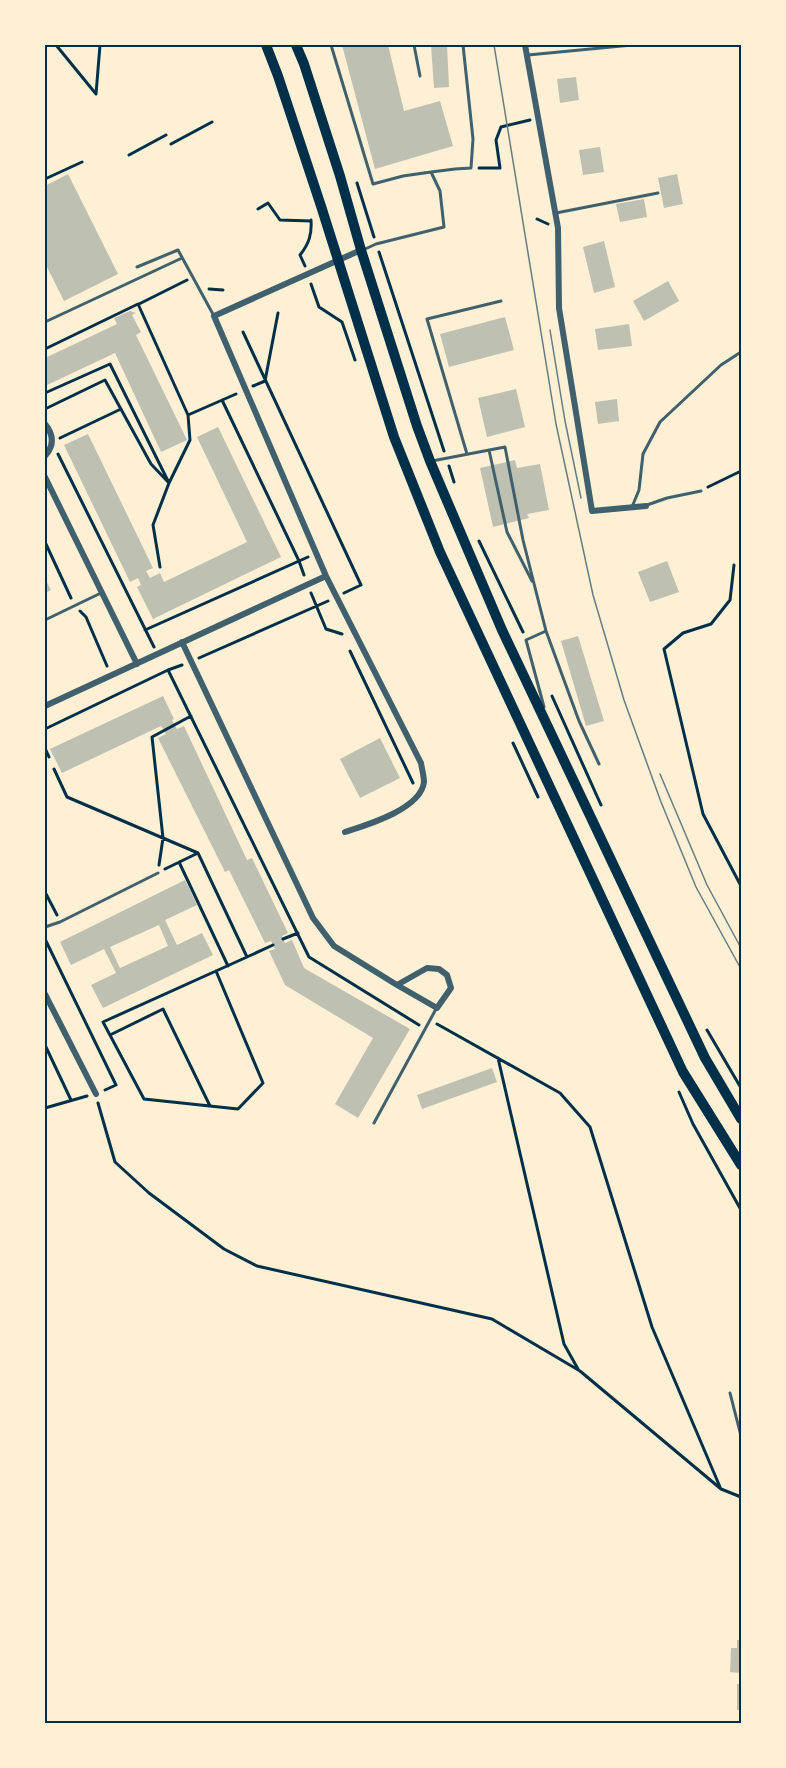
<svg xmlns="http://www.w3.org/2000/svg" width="786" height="1768" font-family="Karla,sans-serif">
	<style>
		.building { fill: #bec0b2; fill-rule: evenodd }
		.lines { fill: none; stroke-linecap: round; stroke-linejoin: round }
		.path { stroke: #003049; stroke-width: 3 }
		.service { stroke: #3f606c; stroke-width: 3 }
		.minor { stroke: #3f606c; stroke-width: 6 }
		.primary { stroke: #003049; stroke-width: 10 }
		.tram { stroke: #657d81; stroke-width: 1.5 }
		.neatline { fill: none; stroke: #003049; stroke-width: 2 }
	</style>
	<rect width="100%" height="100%" fill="#fdf0d5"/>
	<!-- building -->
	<path class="building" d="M342,45H388L404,111L440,101L453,146L375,169Z
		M431,45H447L449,87L434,88Z
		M576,77L579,100L560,103L557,79Z
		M600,147L604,172L583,175L579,150Z
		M68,174L118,274L64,301L45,263V186Z
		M677,174L683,204L664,208L658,178Z
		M644,199L647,217L620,222L616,204Z
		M604,241L615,287L594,293L583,247Z
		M668,281L679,301L644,321L633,301Z
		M130,311L136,313L132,315L141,332L136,335L187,440L161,452L115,353L45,386V358L117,324L114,318Z
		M505,317L514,350L449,367L440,334Z
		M629,324L632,346L598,350L595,329Z
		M516,389L525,427L487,437L478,398Z
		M617,399L619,421L598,424L595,402Z
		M218,427L281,557L153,619L137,587L141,585L138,578L130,582L64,445L88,434L153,568L146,571L150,578L160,573L164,582L247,542L197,437Z
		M515,460L517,468L540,464L549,510L527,514L529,518L493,527L480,468Z
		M667,561L679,592L650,602L638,572Z
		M45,578L51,590L45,593Z
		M578,636L604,721L586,726L561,641Z
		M163,696L174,719L172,720L177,729L184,726L247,860L252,858L288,933L282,936L285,943L292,940L304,968L410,1029L358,1118L335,1104L373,1038L285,985L269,951L275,949L271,941L265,943L229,870L225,872L158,738L166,734L161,726L62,773L50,749Z
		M380,738L400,778L360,798L340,759Z
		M185,880L197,905L165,920L177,945L202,933L213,955L103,1008L91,985L116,973L104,949L71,965L60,942ZM159,925L168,946L120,968L110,947Z
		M492,1068L497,1082L422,1109L417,1095Z
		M737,1640H741V1673L730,1672L731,1648H737Z
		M737,1684H741V1710H737Z"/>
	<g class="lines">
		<!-- path -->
		<path class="path" d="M56,45L96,94
			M96,94L100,45
			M171,144L212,122
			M129,155L166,135
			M479,168H500L496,140L501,127L530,120
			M45,179L82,162
			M357,183L374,237
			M258,209L268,203L280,220L311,221
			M537,219L548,224
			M379,252L444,451
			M305,266L300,255C309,244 312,234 311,220
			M311,284L319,307L342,322L355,360
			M209,289L223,290
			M139,304L187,280
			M243,332L361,585L344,593
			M45,349L138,304L188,415L236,394
			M253,386L265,381L278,313
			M45,393L110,364L169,483L153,525L160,567
			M222,400L299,561L304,575
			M45,409L105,380L151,464L169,483L190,440L188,415
			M60,438L121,409
			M58,454L154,647
			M449,466L454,482
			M708,487L741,471
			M479,541L523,632
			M45,542L71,598
			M734,565L730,600L711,624L683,633L664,649L703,814L741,886
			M311,593L326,629L342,634
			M80,611L86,617L107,666
			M145,630L308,557
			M350,651L413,783
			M199,658L328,601
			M168,670L309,957L419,1025
			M552,696L601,805
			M45,729L168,670L182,665
			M513,743L538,797
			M45,748L49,757
			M54,769L67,797L198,853L247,957L103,1022L144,1099L238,1109L263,1083L216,971
			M179,862L228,966
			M159,865L163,838L152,737L191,716
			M165,869L198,853
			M45,892L57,915
			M45,939L116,1085L105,1090
			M283,939L298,933
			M247,957L273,945
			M437,1024L560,1093L590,1127L652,1327L720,1487
			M707,1030L741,1088
			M110,1035L163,1009L210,1106
			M45,1045L71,1100
			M498,1058L564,1344L578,1369
			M679,1092L693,1124L741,1210
			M98,1103L115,1162L149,1193L224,1249L257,1266L492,1319L580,1371L721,1489L741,1497
			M45,1108L87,1096"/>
		<!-- service -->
		<path class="service" d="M331,45L373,184L403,176L431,172L440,191L444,227L376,244L363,250
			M414,45L420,76
			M528,55L632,45
			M431,172L455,169L471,168L473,139L463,45
			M556,213L658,193
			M137,267L178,250L214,316
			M45,322L182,258
			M489,450L507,532L532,581
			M467,454L427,319L501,301
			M432,461L505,447L523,540L546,631L526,640L544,707
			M647,505L667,498L701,491
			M632,507L639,490L643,454L660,422L721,365L741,352
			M45,620L101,593
			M546,631L579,721L599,764
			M45,927L60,922L158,873
			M374,1123L436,1009
			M730,1393L741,1436"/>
		<!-- minor -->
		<path class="minor" d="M525,45L558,228L559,308L592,511L646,506
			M45,424C54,435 54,446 45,456
			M45,477L137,664
			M182,642L313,918L334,946L397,985L427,968L439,969L447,975L451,988L437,1008L397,985
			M45,706L326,576
			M345,832C367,825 421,809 424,782C424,777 422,769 421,763L326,576L214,316L361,250
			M45,994L96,1094"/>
		<!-- primary -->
		<path class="primary" d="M266,45L278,76L321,206L394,437L440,552L683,1072L741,1165
			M296,45L304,64L340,176L361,250L417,426L430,461L502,630L705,1058L741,1119"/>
		<!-- tram -->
		<path class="tram" d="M494,45L556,424L593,595L624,700L661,802L696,887L741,969
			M550,330L565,421L581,498
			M660,774L707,885L741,948"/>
	</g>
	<!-- border -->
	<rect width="786" height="1768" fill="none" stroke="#fdf0d5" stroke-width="93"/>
	<rect x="46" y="46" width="694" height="1676" class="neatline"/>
</svg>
